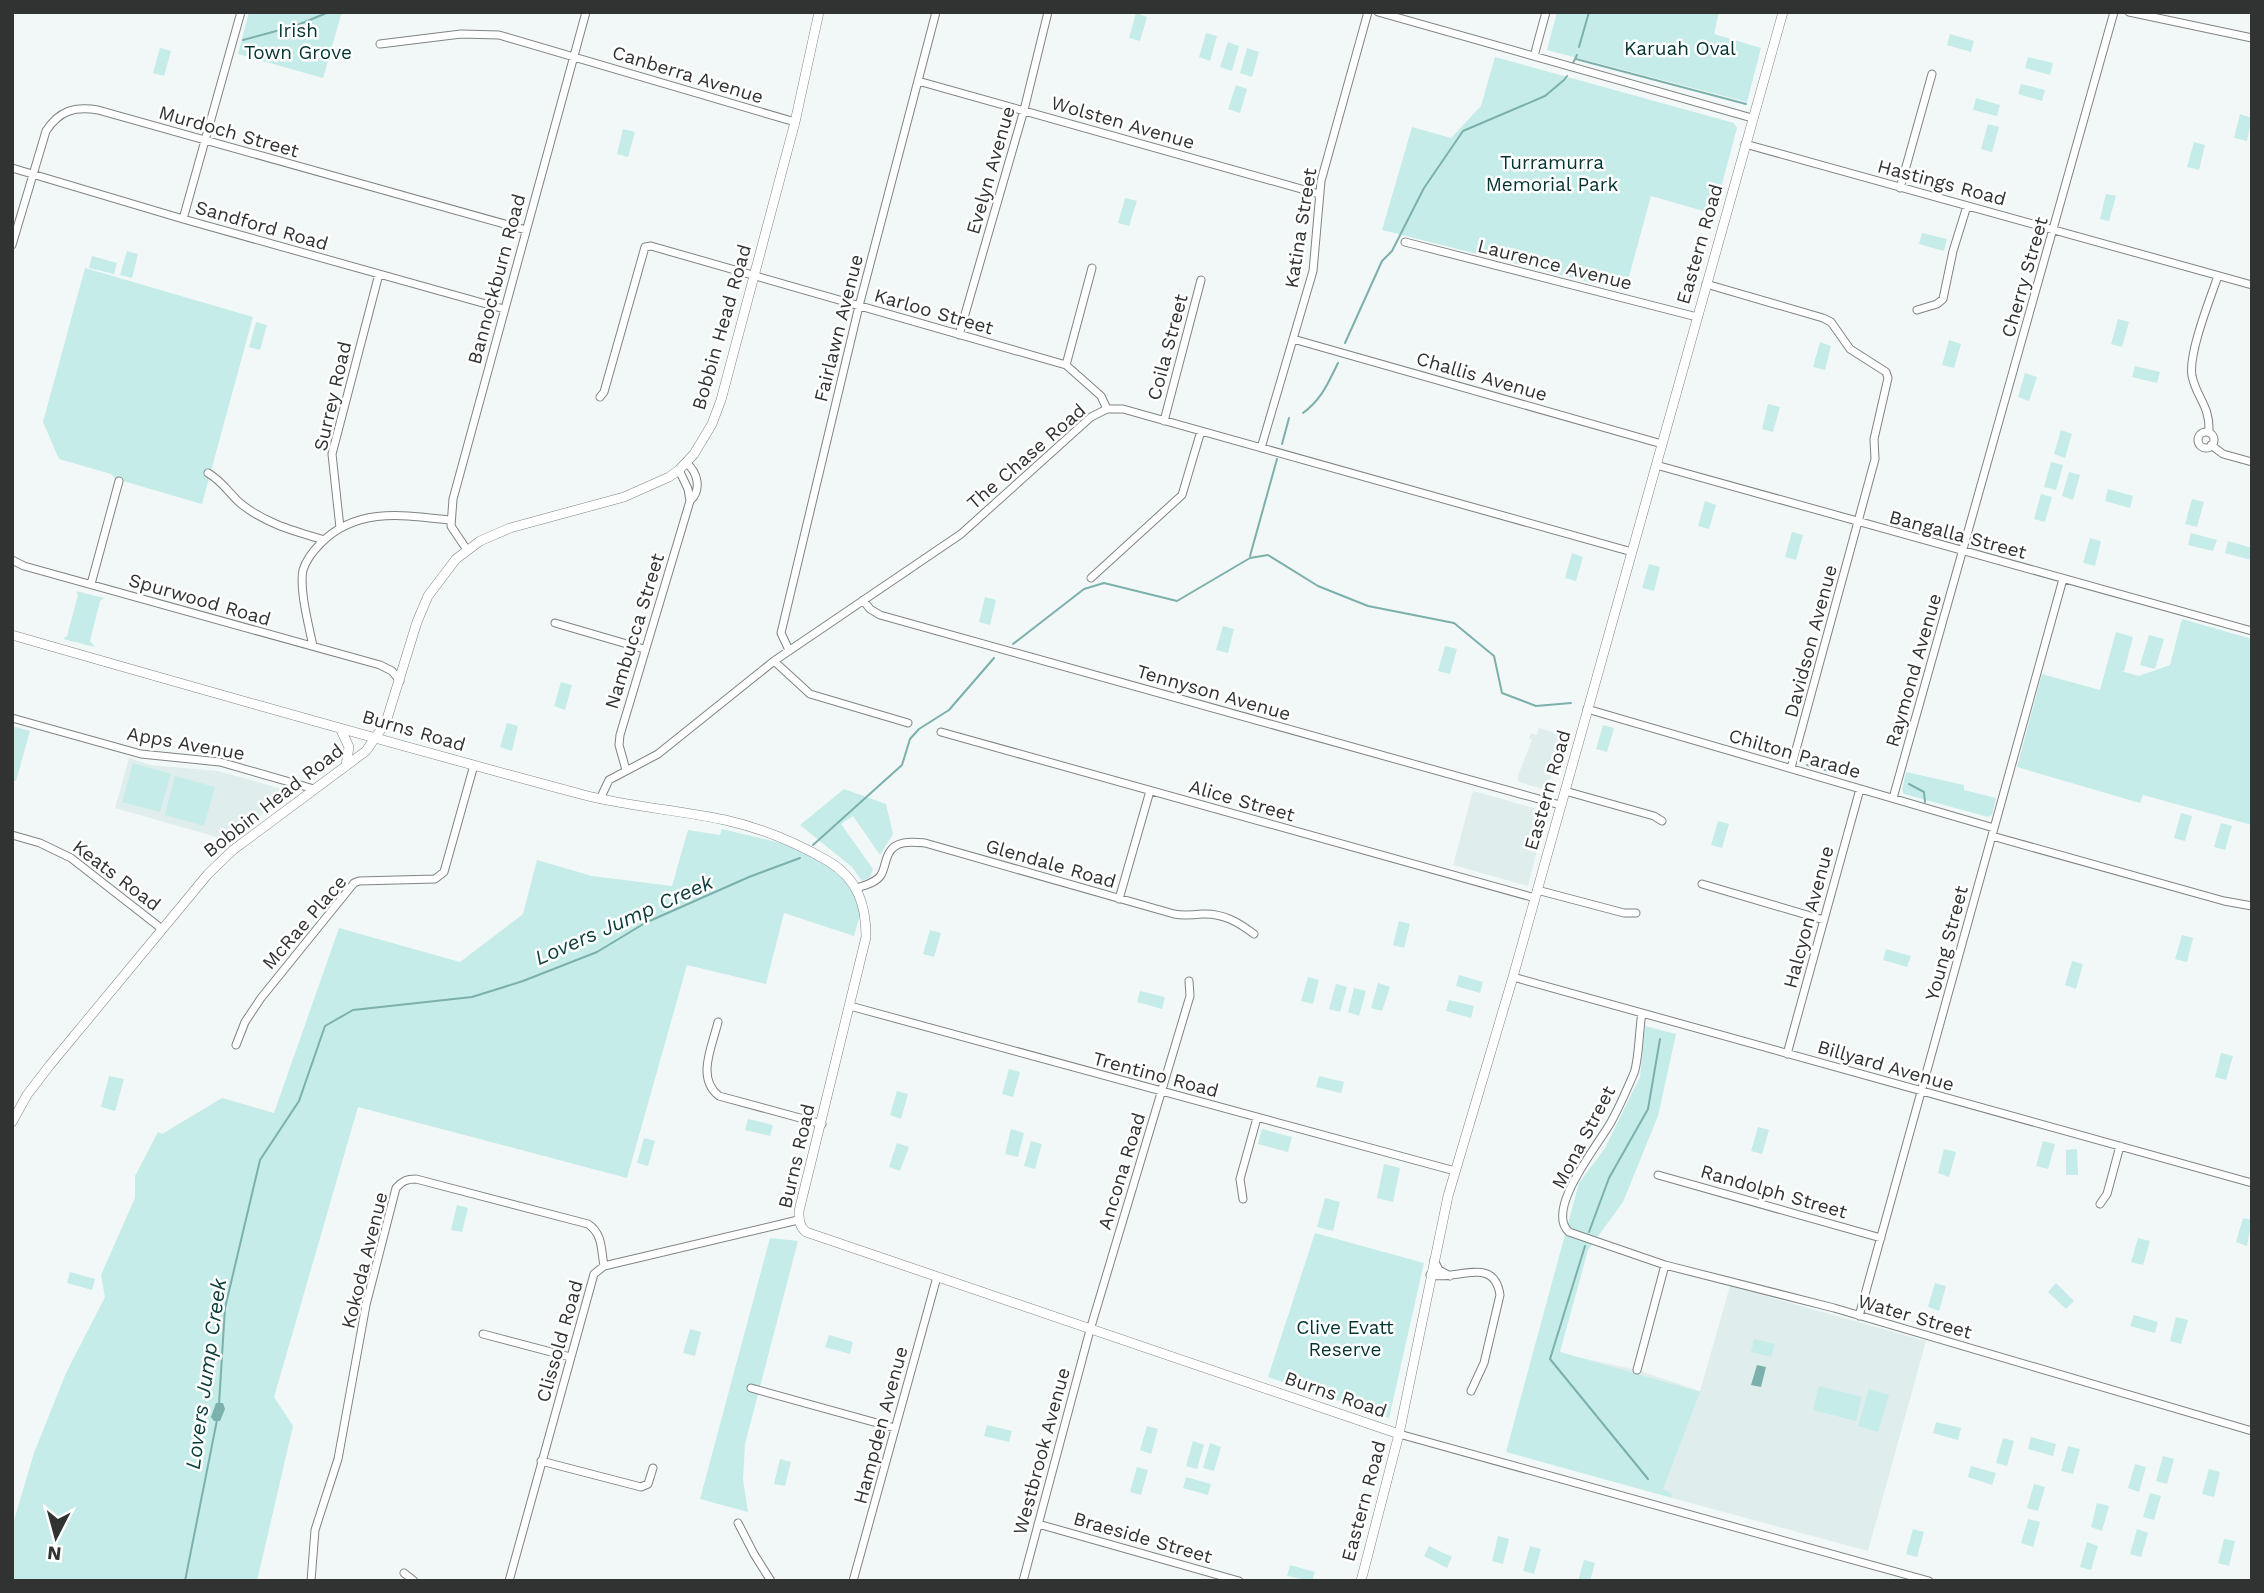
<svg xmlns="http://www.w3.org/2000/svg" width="2264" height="1593" font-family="'Work Sans',sans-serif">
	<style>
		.built { fill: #dfeeed }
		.green { fill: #c5ece8 }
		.water { fill: #7cb0ac }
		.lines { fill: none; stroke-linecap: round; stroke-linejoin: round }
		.stream { stroke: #7cb0ac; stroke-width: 2 }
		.minor-casing { stroke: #7f8484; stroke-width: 9 }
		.major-casing { stroke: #7f8484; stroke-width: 10 }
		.minor { stroke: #fff; stroke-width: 7 }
		.major { stroke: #fff; stroke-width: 9 }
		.labels { text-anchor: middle; stroke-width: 5; stroke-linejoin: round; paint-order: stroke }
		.park-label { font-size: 19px; fill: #003431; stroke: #fff }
		.street-label { font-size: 19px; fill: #313333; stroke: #fff }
		.water-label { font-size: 21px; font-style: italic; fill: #0b3d3a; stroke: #fff }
	</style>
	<rect width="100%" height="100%" fill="#f2f8f7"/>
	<!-- built -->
	<path class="built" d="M1539,728L1563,735L1549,784L1543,789L1519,782L1517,778L1532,740L1529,738L1531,733L1537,735Z
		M129,758L151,765L218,771L279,788L284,795L282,800L227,840L115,808Z
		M1473,791L1541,810L1546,815L1528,886L1453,865Z
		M1730,1286L1926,1341L1868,1551L1672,1498L1673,1494L1663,1490L1573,1356L1637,1370L1700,1391Z"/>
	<!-- green -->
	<path class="green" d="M249,12H347L341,15L323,78L238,54Z
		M1557,12H1719L1714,34L1761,48L1747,102L1547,50Z
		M1136,13L1147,17L1140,41L1129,38Z
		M1206,33L1217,36L1210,61L1199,57Z
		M1950,34L1974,41L1971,52L1947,45Z
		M1228,42L1239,46L1232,71L1220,67Z
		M160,48L171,51L164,76L153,73Z
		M1247,48L1259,52L1252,77L1240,73Z
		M1495,57L1734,123L1737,128L1714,214L1651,196L1625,291L1382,230L1412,127L1451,138L1481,106Z
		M2028,57L2053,63L2050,75L2025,68Z
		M2021,84L2045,90L2042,101L2018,94Z
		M1236,85L1247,89L1240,113L1228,109Z
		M1976,98L2000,105L1997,116L1973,110Z
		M2240,114L2252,118L2247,141L2234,138Z
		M1988,124L1999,127L1992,152L1981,149Z
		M623,129L635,132L628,157L617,154Z
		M2194,142L2205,145L2199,170L2187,167Z
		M2106,194L2116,196L2109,221L2100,219Z
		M1125,198L1137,201L1129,226L1118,223Z
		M1922,233L1947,239L1944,251L1919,244Z
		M127,251L138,254L132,278L120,275Z
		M92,256L117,263L114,274L89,268Z
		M85,268L253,317L202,504L116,479L111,474L59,459L43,422Z
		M2118,319L2129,322L2122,347L2111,344Z
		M256,322L267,325L260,350L249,347Z
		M1949,340L1961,344L1954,368L1942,365Z
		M1820,342L1831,346L1825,370L1813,367Z
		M2135,366L2160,372L2157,383L2132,377Z
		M2025,373L2037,377L2029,401L2018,397Z
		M1768,404L1780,407L1773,432L1762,429Z
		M2061,430L2072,434L2065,458L2054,454Z
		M2051,462L2063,465L2056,490L2044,487Z
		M2069,472L2080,475L2073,500L2062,496Z
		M2108,489L2133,496L2130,508L2105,501Z
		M2041,494L2052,497L2045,522L2034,519Z
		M2192,499L2204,502L2197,527L2185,524Z
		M1705,501L1716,505L1709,529L1698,526Z
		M1792,532L1803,535L1796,560L1785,557Z
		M2191,533L2217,540L2213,551L2188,545Z
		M2090,538L2101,541L2095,566L2083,563Z
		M2228,541L2252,548L2251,560L2225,553Z
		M1572,553L1583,557L1576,581L1565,578Z
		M1649,564L1660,567L1654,591L1642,588Z
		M76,591L104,598L100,601L90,641L95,647L63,639L67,636L78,595Z
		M985,597L996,600L990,625L979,622Z
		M2182,619L2252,639V825L2143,795L2140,803L2017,767L2042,674L2100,690L2116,632L2133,637L2124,671H2121L2139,676L2170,665Z
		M1223,626L1234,629L1228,653L1216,650Z
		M2149,635L2164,639L2155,669L2140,665Z
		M1445,646L1457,649L1450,674L1438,671Z
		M561,682L572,685L565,710L554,706Z
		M507,723L518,726L512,751L500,747Z
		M1603,725L1614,728L1607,752L1596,749Z
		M12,726L30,731L16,781L12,780Z
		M133,763L171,774L160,812L122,802Z
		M1906,772L1964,785V790L1996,798L1992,815L1988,817L1904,794L1902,790Z
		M175,776L215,787L204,826L165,815Z
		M844,789L886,804L893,834L880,855L853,816L841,824L873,869L870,877L862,881L852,867L800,825Z
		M2181,813L2192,816L2185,841L2174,838Z
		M1718,821L1729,824L1722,848L1711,845Z
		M2221,823L2232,826L2225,850L2214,847Z
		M722,829L785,844L833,868L858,894L861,912L854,936L784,913L766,984L687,965L627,1178L358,1107L274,1397L293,1426L257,1581H12V1527L34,1453L66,1373L105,1297L101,1275L135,1198V1176L158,1132L162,1134L222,1098L274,1113L339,928L460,962L523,914L537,860L592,876L672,886L688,830L720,835Z
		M1399,921L1410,924L1404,948L1393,945Z
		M930,930L941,933L934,957L923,954Z
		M2182,935L2193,938L2187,962L2175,959Z
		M1886,949L1911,956L1907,967L1883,960Z
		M2072,961L2083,964L2076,989L2065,985Z
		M1459,975L1483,982L1480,993L1456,986Z
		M1308,977L1319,980L1313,1004L1301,1001Z
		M1378,983L1390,987L1382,1011L1371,1008Z
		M1336,984L1347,987L1340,1012L1329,1009Z
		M1354,988L1366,991L1359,1016L1348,1012Z
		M1140,991L1165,997L1162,1009L1137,1002Z
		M1449,1000L1474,1006L1471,1018L1446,1011Z
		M1645,1026L1676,1034L1658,1116L1623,1202L1588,1250L1560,1352L1700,1392L1663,1489L1673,1494L1672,1498L1506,1452L1579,1183L1605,1148L1640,1077Z
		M2221,1053L2233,1056L2226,1080L2215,1077Z
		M1009,1069L1020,1072L1013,1097L1002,1094Z
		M109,1076L124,1079L115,1111L101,1107Z
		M1319,1076L1344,1082L1341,1093L1316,1087Z
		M897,1091L908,1094L901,1119L890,1115Z
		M748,1119L773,1125L770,1136L745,1130Z
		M1758,1127L1769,1130L1762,1154L1751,1151Z
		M1011,1129L1024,1133L1018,1157L1005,1154Z
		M1262,1129L1292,1137L1288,1152L1258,1144Z
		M644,1138L655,1141L648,1166L637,1163Z
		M1031,1141L1042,1144L1035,1169L1024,1166Z
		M2043,1141L2055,1144L2048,1169L2036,1166Z
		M897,1143L909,1147L900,1171L889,1167Z
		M1944,1149L1956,1152L1949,1177L1938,1173Z
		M2077,1149L2078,1175H2066V1150Z
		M1384,1164L1400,1168L1393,1202L1377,1198Z
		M1325,1198L1340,1202L1333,1231L1317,1227Z
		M457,1205L468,1208L462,1232L451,1230Z
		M2243,1218L2252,1220L2247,1246L2236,1242Z
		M1315,1233L1424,1263L1389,1418L1268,1377Z
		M770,1238L798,1241L745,1444L743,1479L748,1512L700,1499Z
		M2138,1238L2150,1241L2143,1265L2131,1262Z
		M70,1272L95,1279L92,1290L67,1283Z
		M1935,1283L1946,1286L1939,1311L1928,1307Z
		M2056,1283L2074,1301L2066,1309L2048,1292Z
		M2134,1315L2158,1322L2155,1333L2130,1326Z
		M2176,1317L2188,1320L2181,1344L2170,1341Z
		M690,1329L701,1332L695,1356L683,1353Z
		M829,1335L853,1342L850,1354L825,1347Z
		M1754,1339L1775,1344L1771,1357L1751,1352Z
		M1819,1386L1862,1397L1856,1421L1813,1410Z
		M1869,1389L1889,1395L1878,1432L1858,1426Z
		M1936,1422L1961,1428L1958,1440L1933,1433Z
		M987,1425L1012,1431L1009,1442L984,1436Z
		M1147,1426L1158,1429L1151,1454L1140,1450Z
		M2031,1437L2056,1444L2053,1456L2028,1449Z
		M2003,1438L2014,1441L2007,1466L1996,1463Z
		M1193,1441L1204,1445L1197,1469L1186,1466Z
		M1210,1443L1221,1447L1214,1471L1203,1468Z
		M2068,1446L2080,1449L2073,1474L2061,1471Z
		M2163,1456L2174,1459L2167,1484L2156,1481Z
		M780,1459L791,1462L785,1486L774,1484Z
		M2135,1464L2146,1467L2139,1492L2128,1488Z
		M1971,1466L1996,1473L1992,1485L1968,1477Z
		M1137,1467L1148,1470L1141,1495L1130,1492Z
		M2209,1469L2220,1472L2214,1497L2202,1494Z
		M1186,1477L1211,1484L1208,1495L1183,1488Z
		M2034,1484L2045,1487L2038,1511L2027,1508Z
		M2150,1493L2161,1496L2154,1520L2143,1517Z
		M2097,1503L2109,1506L2102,1531L2091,1527Z
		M2028,1519L2040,1522L2033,1547L2021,1543Z
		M1913,1529L1924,1532L1917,1557L1906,1554Z
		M2137,1529L2148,1533L2141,1557L2130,1554Z
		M1498,1536L1509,1539L1503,1564L1492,1561Z
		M2224,1539L2235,1541L2229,1566L2218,1563Z
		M2087,1542L2098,1546L2091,1570L2080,1567Z
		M1429,1546L1452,1557L1447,1568L1424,1556Z
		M1530,1546L1541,1549L1534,1574L1523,1571Z
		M1584,1560L1595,1563L1590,1581H1578Z
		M1290,1565L1315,1572L1312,1581L1287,1576Z"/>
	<!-- water -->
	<path class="water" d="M1757,1365L1766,1367L1761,1387L1751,1385Z
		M216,1403H223L225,1409L220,1421H214L211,1417Z"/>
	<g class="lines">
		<!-- stream -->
		<path class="stream" d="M243,40L295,26L329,12
			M1579,47L1589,12
			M1576,59L1746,104
			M1573,63L1577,55
			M1345,343L1382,261L1392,251L1424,188L1463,131L1545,96L1564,80L1567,76
			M1303,413C1322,399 1328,383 1338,363
			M1282,444L1289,418
			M1250,556L1277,459
			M1013,644L1084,589L1104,583L1177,601L1250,558L1268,555L1318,586L1368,606L1454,623L1494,656L1502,693L1536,706L1571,703
			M1807,765L1833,772
			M1909,784L1924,792L1925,802
			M813,845L902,765L910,739L919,729L949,710L994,658
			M1589,1232L1609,1178L1648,1109L1660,1039
			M1585,1246L1550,1359L1648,1479
			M219,1404L225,1308L260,1160L299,1101L325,1026L353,1010L472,997L523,981L597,952L645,923L749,877L800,858
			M185,1581L217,1420"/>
		<defs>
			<path id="minor" d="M1378,12L1752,118
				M2129,12L2252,38
				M380,44L461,34L499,35L795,122
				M1534,56L1546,12
				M918,81L1319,194
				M1745,144L2252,285
				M12,168L183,219L504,309
				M1900,188L1932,74
				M183,219L241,12
				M1405,242L1697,317
				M12,245L46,131C59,111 74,106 98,110L526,230
				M1092,268L1066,365L1101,396L1107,409
				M1706,284L1823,318L1831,322L1850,349L1886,372L1888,378L1874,439L1875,459L1791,768
				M1917,310L1937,304L1943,299L1953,251L1967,206
				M959,335L1024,110L1048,12
				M1293,339L1662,444
				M600,397L604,392L645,247L651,246L1066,365
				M1164,421L1201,280
				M2209,432C2210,405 2197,399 2192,376C2188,354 2210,299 2218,276
				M2198 440a8 8 0 1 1 16 0a8 8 0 1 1-16 0Z
				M2211,445L2223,454L2252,462
				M1261,448L1313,271L1321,181L1368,12
				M1656,465L2252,631
				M679,470L688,489L690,501
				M208,473C222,481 229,493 240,503C264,523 294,531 324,540
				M340,528L332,454L379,274
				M467,550L451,526L453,499L586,12
				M12,560L24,566L380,665L392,671L400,681
				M1091,578L1182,495L1201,431
				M91,584L119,481
				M863,600L870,609L880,615L1560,805
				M555,623L644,649
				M313,646C309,626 299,590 303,570C306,560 313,551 321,543C357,507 403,515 449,520
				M789,650L781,633L859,306L936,12
				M774,661L810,694L908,723
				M1587,709L1994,828
				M12,718L141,754L220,762L314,789
				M941,732L1535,898
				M626,770L619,745L620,735L690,501C702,490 698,472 686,463
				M1565,791L1654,816L1662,821
				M1893,798L2114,12
				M600,799L609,780L658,754L774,661L961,534L1091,417L1107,409H1123L1632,552
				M12,835L40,843L71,858L162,929
				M1992,836L2224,901L2252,906
				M1702,884L1824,920
				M857,888C865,885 876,883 881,875C885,868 885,860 889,853C896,840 912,842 925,843L1174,914C1184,916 1193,915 1202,914C1223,913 1238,922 1254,934
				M1537,890L1624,913H1636
				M1119,899L1150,791
				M1513,977L2252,1183
				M850,1006L1455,1171
				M1642,1013C1639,1029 1639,1060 1634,1073C1627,1089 1620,1106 1611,1122C1599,1144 1544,1210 1569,1232L1665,1265L1834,1308L2252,1431
				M718,1022C712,1047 696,1078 719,1096L822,1124
				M236,1045L245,1022L261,998L354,883L359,881L435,879L444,872L474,765
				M1787,1054L1860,789
				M1658,1175L1881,1238
				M1243,1199L1240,1179L1257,1118
				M2100,1204L2107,1194L2120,1146
				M1434,1260L1439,1270L1450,1276
				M1430,1275C1457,1281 1494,1255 1500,1295L1484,1363L1471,1391
				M1859,1316L2063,579
				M483,1334L570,1357
				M1637,1370L1665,1265
				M751,1388L895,1428
				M1399,1434L1929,1581
				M541,1461L641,1487L648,1484L653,1468
				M738,1523L754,1554L771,1581
				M1038,1524L1239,1581
				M404,1573L414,1581
				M311,1581L315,1530L338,1459L366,1305L396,1188C402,1181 407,1179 416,1179L588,1224C603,1234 601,1250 604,1266
				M509,1581L594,1274L604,1266L798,1220
				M853,1581L937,1277
				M1023,1581L1090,1330L1190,996L1189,981"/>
			<path id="major" d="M12,635C203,690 393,744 584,795C631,807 679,810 725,820C761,828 797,843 828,861C858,879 866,905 866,937L799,1211C799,1220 799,1226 806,1232L1399,1434
				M340,728L349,747L346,766
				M12,1122L27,1095L50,1065L208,874L233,850L366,751L386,722L417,622L428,596L456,559L480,541L510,528L624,497L669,477L679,470L694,454L712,424L721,400L795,122L819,12
				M1361,1581L1399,1434L1448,1196L1513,977L1783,12"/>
		</defs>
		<!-- minor casing -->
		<use href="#minor" class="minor-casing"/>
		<!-- major casing -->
		<use href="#major" class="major-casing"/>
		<!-- minor -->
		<use href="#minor" class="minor"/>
		<!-- major -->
		<use href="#major" class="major"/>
	</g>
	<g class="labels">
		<!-- park labels -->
		<g class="park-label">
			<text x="298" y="37">Irish<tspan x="298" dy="22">Town Grove</tspan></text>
			<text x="1680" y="55">Karuah Oval</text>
			<text x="1552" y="169">Turramurra<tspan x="1552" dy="22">Memorial Park</tspan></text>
			<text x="1345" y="1334">Clive Evatt<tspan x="1345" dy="22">Reserve</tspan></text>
		</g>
		<!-- street labels -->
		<g class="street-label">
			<text transform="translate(688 74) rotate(17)" y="7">Canberra Avenue</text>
			<text transform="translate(1123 122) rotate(16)" y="7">Wolsten Avenue</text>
			<text transform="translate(229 131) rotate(16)" y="7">Murdoch Street</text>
			<text transform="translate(990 170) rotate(-74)" y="7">Evelyn Avenue</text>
			<text transform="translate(1942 182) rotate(15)" y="7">Hastings Road</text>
			<text transform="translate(262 225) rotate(16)" y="7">Sandford Road</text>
			<text transform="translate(1300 228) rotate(-81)" y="7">Katina Street</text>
			<text transform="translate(1699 244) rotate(-74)" y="7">Eastern Road</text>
			<text transform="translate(1555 264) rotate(14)" y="7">Laurence Avenue</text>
			<text transform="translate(2024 277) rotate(-74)" y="7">Cherry Street</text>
			<text transform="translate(496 279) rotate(-75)" y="7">Bannockburn Road</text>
			<text transform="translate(934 311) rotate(16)" y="7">Karloo Street</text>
			<text transform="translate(721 327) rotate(-74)" y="7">Bobbin Head Road</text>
			<text transform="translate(838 328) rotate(-76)" y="7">Fairlawn Avenue</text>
			<text transform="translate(1167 347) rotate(-75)" y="7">Coila Street</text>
			<text transform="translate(1482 376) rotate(16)" y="7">Challis Avenue</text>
			<text transform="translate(332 396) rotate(-77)" y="7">Surrey Road</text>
			<text transform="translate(1026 456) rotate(-41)" y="7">The Chase Road</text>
			<text transform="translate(1958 534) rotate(15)" y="7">Bangalla Street</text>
			<text transform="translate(200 599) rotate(16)" y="7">Spurwood Road</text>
			<text transform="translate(634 631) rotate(-73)" y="7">Nambucca Street</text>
			<text transform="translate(1810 641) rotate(-75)" y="7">Davidson Avenue</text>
			<text transform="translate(1913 670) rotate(-74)" y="7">Raymond Avenue</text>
			<text transform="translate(1214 692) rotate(16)" y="7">Tennyson Avenue</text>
			<text transform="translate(414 730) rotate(16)" y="7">Burns Road</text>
			<text transform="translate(186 743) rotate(10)" y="7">Apps Avenue</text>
			<text transform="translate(1795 753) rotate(16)" y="7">Chilton Parade</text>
			<text transform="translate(1547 790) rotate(-74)" y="7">Eastern Road</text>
			<text transform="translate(273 800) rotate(-38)" y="7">Bobbin Head Road</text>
			<text transform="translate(1242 800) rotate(16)" y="7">Alice Street</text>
			<text transform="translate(1051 863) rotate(16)" y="7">Glendale Road</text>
			<text transform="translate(117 875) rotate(37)" y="7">Keats Road</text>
			<text transform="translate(1808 917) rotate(-75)" y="7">Halcyon Avenue</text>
			<text transform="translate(304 922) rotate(-49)" y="7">McRae Place</text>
			<text transform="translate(1946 943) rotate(-75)" y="7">Young Street</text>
			<text transform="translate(1886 1065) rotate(16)" y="7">Billyard Avenue</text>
			<text transform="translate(1156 1074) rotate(15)" y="7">Trentino Road</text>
			<text transform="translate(1583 1137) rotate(-62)" y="7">Mona Street</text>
			<text transform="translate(796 1156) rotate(-77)" y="7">Burns Road</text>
			<text transform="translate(1121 1171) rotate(-73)" y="7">Ancona Road</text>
			<text transform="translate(1774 1191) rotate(16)" y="7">Randolph Street</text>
			<text transform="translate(364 1260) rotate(-76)" y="7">Kokoda Avenue</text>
			<text transform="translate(1915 1316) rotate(16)" y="7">Water Street</text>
			<text transform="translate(559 1341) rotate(-74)" y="7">Clissold Road</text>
			<text transform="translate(1336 1394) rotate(19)" y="7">Burns Road</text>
			<text transform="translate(880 1425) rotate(-75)" y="7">Hampden Avenue</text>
			<text transform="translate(1041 1451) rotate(-75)" y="7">Westbrook Avenue</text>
			<text transform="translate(1363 1501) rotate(-75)" y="7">Eastern Road</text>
			<text transform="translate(1143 1537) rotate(16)" y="7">Braeside Street</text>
		</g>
		<!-- water labels -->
		<g class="water-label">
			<text transform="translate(624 920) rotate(-24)" y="7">Lovers Jump Creek</text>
			<text transform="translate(206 1374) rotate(-82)" y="7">Lovers Jump Creek</text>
		</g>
	</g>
	<!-- border -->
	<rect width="2264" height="1593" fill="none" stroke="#313333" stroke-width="28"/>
	<!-- north arrow -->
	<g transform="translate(56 1537) rotate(186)" stroke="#ffffff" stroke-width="5" paint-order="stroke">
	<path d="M0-5L12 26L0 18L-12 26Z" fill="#313333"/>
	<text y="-10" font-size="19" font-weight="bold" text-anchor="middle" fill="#313333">N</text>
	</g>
</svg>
